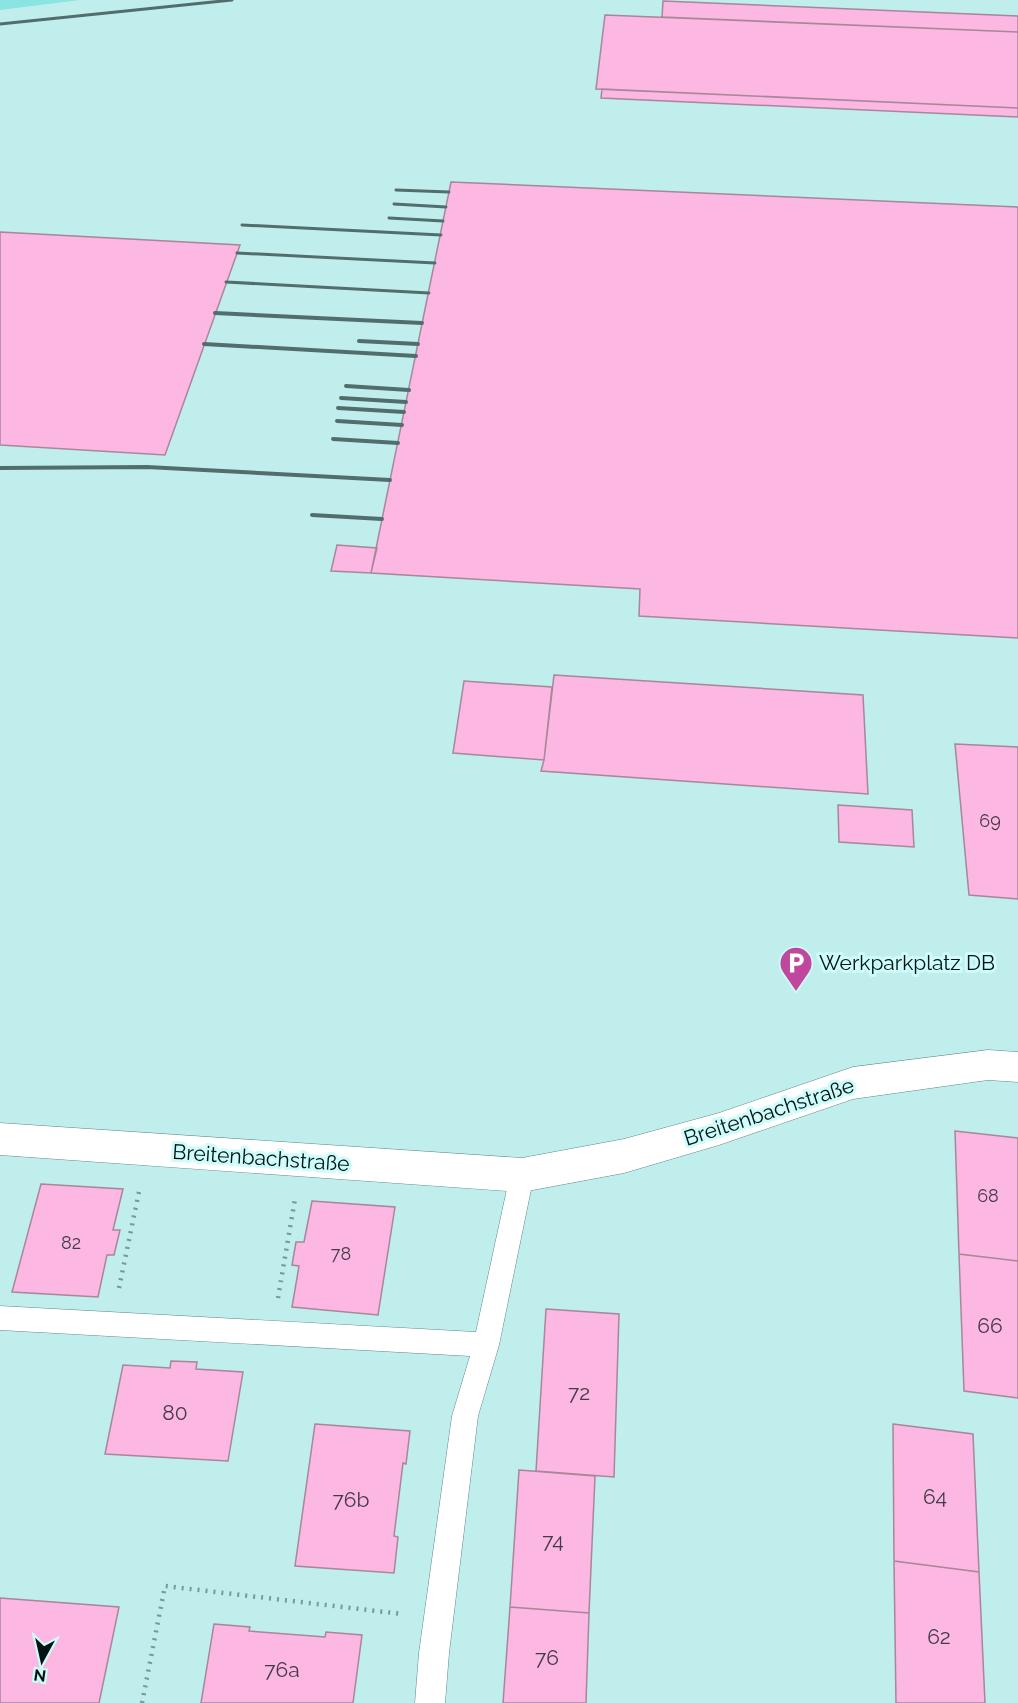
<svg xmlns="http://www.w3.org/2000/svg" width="1018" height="1703" font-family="Raleway,sans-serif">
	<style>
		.green { fill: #8ae5e2 }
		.building { fill: #fcb7e2; stroke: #a7879a; stroke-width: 1.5 }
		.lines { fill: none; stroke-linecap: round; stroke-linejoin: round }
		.lane-casing { stroke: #5e8988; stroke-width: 1 }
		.street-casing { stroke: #5e8988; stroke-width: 1 }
		.path { stroke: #779998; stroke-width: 4.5; stroke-dasharray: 2 6; stroke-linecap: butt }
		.lane { fill: #fff; fill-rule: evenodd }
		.street { fill: #fff; fill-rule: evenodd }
		.rail-far1 { stroke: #516d6c; stroke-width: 3 }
		.rail { stroke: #516d6c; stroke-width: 4 }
		.labels { text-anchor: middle; stroke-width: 6; stroke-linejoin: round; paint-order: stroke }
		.number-label { font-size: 18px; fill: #413c47 }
		.poi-label { font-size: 21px; fill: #031313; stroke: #cdfcfa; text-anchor: start }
		.street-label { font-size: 21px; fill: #031313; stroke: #cdfcfa }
		.near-number-label { font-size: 21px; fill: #413c47 }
	</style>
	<rect width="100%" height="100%" fill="#c0eeec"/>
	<!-- green -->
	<path class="green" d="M0,0H80L0,10Z"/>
	<!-- building -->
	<path class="building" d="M663,1L1018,16V32L662,17Z
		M605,15L1018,32V108L596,89Z
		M602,89L1018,108V117L601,98Z
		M451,182L1018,207V638L639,616L640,589L371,573Z
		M0,232L240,245L165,455L0,445Z
		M337,545L377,548L371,573L331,571Z
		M554,675L863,695L868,794L541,771L544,760Z
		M464,681L552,687L544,760L453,753Z
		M955,744L1018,747V899L969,895Z
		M838,805L912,810L914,847L839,842Z
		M955,1131L1018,1138V1261L959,1254Z
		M41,1184L123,1189L113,1230H120L114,1255H107L98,1297L12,1292Z
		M312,1201L395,1207L378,1315L292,1307L299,1266L292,1265L296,1242H304Z
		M959,1254L1018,1261V1398L964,1391Z
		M546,1309L619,1314L614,1477L536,1471Z
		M171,1361L197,1362L196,1369L243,1372L228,1461L105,1454L123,1365L170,1368Z
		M315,1424L410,1431L406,1464L403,1463L394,1536L398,1537L394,1573L295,1566Z
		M893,1424L973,1434L979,1572L894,1561Z
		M519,1470L595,1476L589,1613L510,1607Z
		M894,1561L979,1572L985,1703H896Z
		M0,1598L119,1607L99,1703H0Z
		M510,1607L589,1613L586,1703H503Z
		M214,1624L250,1627L249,1631L325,1637L326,1632L362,1635L353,1703H201Z"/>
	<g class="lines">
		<defs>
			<path id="lane" d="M522,1164L531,1167L534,1175L499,1345L478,1416L449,1653L445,1703H415L419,1653L452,1416L470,1356L0,1330V1306L476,1332L510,1175L513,1167Z"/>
			<path id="street" d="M988,1050L1018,1052V1082L988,1080L853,1099L719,1145L624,1173L522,1192L0,1155V1123L522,1158L624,1139L719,1113L853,1067Z"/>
		</defs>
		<!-- lane casing -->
		<use href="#lane" class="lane-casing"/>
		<!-- street casing -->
		<use href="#street" class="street-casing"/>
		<!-- path -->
		<path class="path" d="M119,1288L140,1187
			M278,1298L295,1199
			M142,1703L165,1586L402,1614"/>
		<!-- lane -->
		<use href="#lane" class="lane"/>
		<!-- street -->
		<use href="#street" class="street"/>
		<!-- rail-far1 -->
		<path class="rail-far1" d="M0,24L232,0
			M396,190L449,192
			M394,204L446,207
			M389,218L443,221
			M242,225L441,235
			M237,253L435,263
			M226,282L429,293"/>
		<!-- rail -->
		<path class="rail" d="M215,313L422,323
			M359,341L418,344
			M204,344L416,356
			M346,386L409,390
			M341,398L406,402
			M338,408L404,412
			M337,421L402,425
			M333,439L398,443
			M0,468L147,467L390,480
			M312,515L382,519"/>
	</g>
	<!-- icons -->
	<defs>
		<symbol id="parking-pin" viewBox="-11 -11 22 30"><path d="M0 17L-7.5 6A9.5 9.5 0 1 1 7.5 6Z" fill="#c0479b" stroke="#cdfcfa"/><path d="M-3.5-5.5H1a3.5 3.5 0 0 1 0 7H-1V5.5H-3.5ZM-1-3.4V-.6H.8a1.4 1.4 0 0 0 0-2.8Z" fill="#fff"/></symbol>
	</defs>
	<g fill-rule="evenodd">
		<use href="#parking-pin" x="777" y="944" width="38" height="52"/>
	</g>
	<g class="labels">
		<!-- number labels -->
		<g class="number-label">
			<text x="990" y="827">69</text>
			<text x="988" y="1202">68</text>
			<text x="71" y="1249">82</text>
			<text x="341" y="1260">78</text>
		</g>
		<!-- poi labels -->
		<g class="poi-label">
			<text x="819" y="970">Werkparkplatz DB</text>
		</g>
		<!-- street labels -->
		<g class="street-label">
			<text transform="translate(769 1112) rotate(-18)" y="7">Breitenbachstraße</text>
			<text transform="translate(261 1158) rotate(4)" y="7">Breitenbachstraße</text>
		</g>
		<!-- near-number labels -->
		<g class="near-number-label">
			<text x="990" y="1333">66</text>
			<text x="579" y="1400">72</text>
			<text x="175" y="1420">80</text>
			<text x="935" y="1504">64</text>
			<text x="351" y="1507">76b</text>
			<text x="553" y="1548">74</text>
			<text x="939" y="1644">62</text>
			<text x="547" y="1665">76</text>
			<text x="282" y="1677">76a</text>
		</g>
	</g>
	<!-- north arrow -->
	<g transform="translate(42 1661) rotate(188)" stroke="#cdfcfa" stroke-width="4.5" paint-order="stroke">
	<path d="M0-4.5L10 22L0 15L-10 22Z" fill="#031313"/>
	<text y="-9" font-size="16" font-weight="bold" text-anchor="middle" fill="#031313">N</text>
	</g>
</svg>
